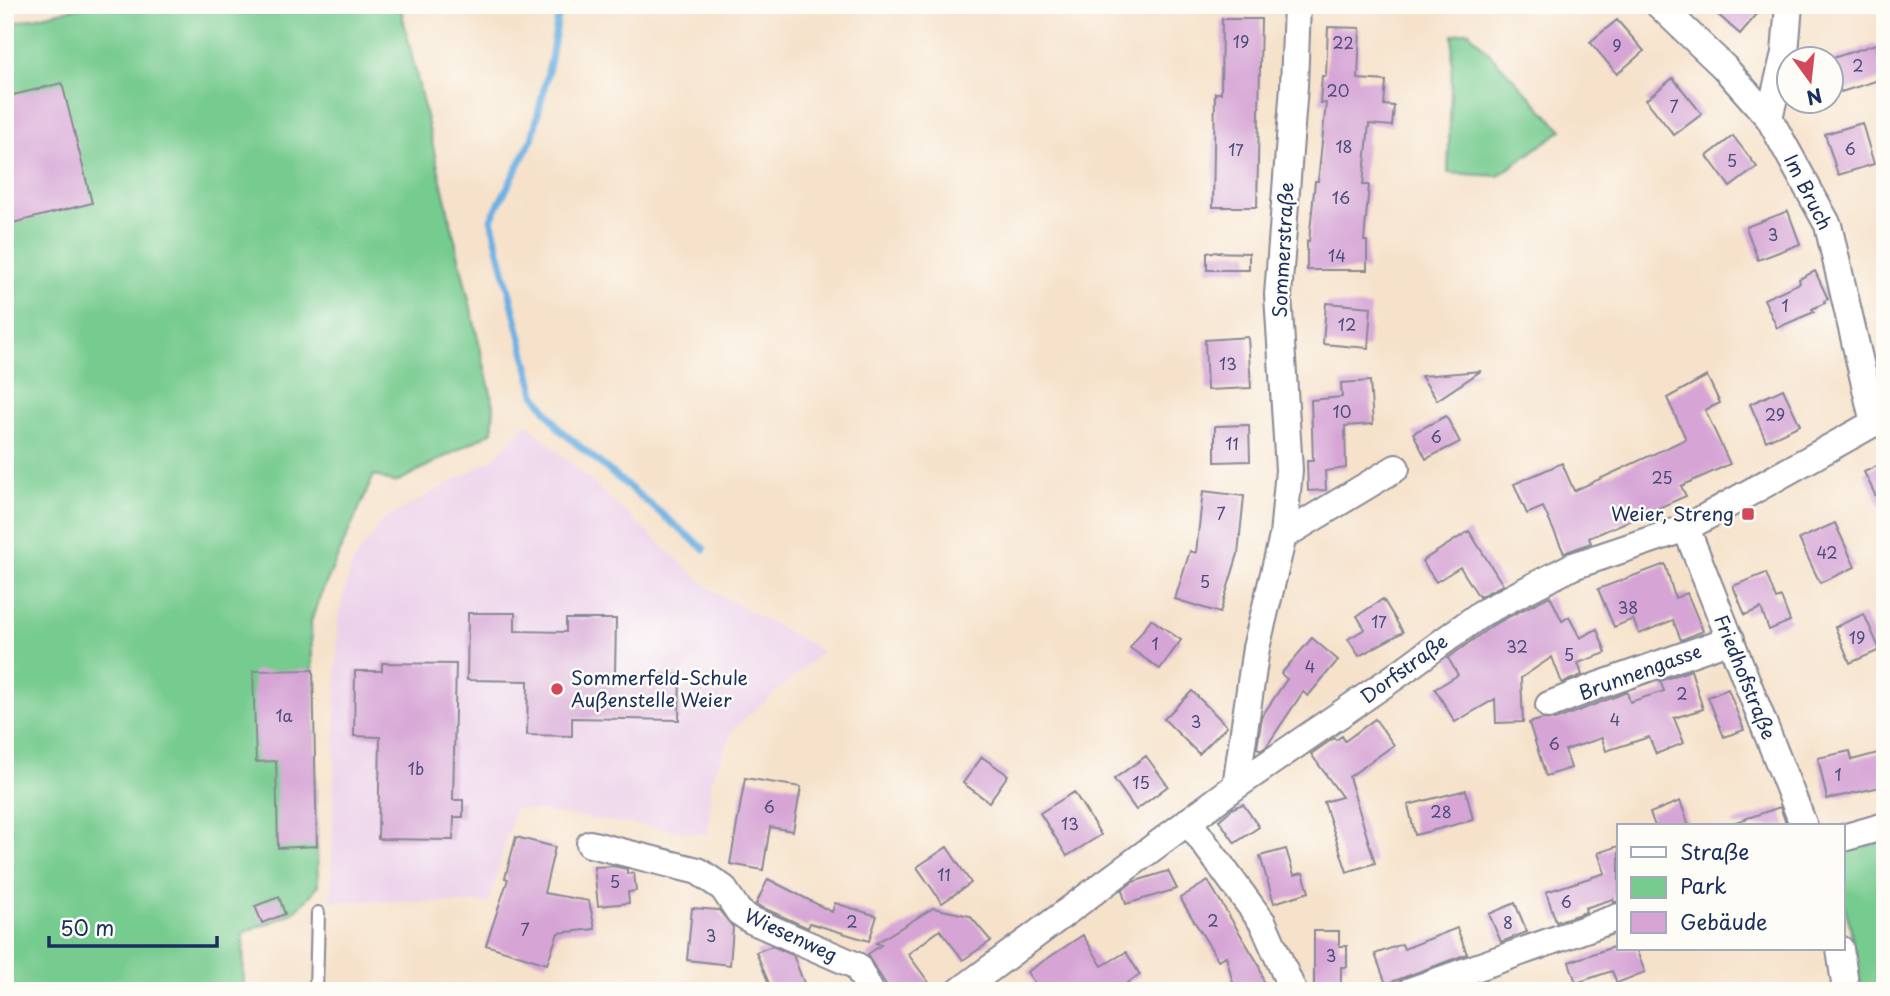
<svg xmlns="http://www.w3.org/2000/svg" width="1890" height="996" font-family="'Playpen Sans',sans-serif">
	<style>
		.built { fill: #ecd1ea }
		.green { fill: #76cb8e; stroke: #487d76; stroke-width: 2 }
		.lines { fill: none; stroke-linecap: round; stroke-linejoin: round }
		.stream { stroke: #6db0e2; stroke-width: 7 }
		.building { fill: #d6a4d5 }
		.service-casing { stroke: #888894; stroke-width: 16 }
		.minor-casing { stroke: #888894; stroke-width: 30 }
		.service { stroke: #fff; stroke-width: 12 }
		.minor { stroke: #fff; stroke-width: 26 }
		.poi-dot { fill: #d1495b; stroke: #fdfcf7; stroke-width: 2.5 }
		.labels { text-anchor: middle; stroke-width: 5; stroke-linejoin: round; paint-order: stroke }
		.number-label { font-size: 16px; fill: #4a4c7c }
		.street-label { font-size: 19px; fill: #1b2f5e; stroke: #fdfcf7 }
		.poi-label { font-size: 19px; fill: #1b2f5e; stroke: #fdfcf7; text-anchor: end }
	</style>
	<rect width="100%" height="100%" fill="#fdfcf7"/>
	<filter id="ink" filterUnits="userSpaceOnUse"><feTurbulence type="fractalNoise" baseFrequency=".0143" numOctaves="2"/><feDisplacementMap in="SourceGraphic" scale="14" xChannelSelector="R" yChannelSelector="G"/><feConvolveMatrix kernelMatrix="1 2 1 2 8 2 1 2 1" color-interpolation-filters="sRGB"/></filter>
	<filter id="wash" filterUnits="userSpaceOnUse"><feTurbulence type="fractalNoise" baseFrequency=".00686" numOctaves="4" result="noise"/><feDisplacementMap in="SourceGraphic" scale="28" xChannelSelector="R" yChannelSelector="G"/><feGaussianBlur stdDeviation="1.57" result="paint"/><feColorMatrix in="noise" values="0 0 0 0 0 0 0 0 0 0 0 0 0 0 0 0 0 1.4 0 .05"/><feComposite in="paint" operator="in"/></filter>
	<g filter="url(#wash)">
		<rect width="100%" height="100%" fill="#f6e2cb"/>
		<!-- built -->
		<path class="built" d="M527,424L713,591L823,651L734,728L711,781L708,835L515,808L489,903L331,901L338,618L352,564L383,520L493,459Z"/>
		<!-- green -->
		<path class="green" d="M88,5H400L494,407L492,432L395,483L374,475L318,601L311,622L318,885C296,918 280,919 243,932L244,991H5V25Z
			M1468,31L1562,130L1498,176L1448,173L1453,35Z
			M1885,841V991H1860L1850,925L1843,901V852Z"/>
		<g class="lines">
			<!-- stream -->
			<path class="stream" d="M560,5L551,59L532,139L491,219L535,394L560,430L704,549"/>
		</g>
		<g id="blocks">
			<!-- building -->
			<path class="building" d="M1707,5H1765L1740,34Z
				M1222,19H1261L1257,207H1213L1215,93H1221Z
				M1617,20L1644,51L1617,74L1590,42Z
				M1328,27L1360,28L1358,79L1386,81L1384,105L1394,106L1392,126L1369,124L1363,185H1369L1364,241H1367V270H1307V241H1309L1315,181H1318L1326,103H1320L1322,76H1326Z
				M1876,44L1885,78L1841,92L1830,59Z
				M1673,78L1702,114L1674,135L1646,100Z
				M62,83L92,203L5,225V97Z
				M1862,123L1874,164L1838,175L1825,134Z
				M1733,136L1757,167L1730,187L1707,156Z
				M1788,211L1800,244L1758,260L1746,227Z
				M1207,252L1249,253V270H1207Z
				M1815,271L1828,299L1824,301L1825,303L1812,309L1814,312L1777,328L1764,299L1800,283L1799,279Z
				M1326,303L1371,307L1368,348L1323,344Z
				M1248,337L1251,388L1207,390L1205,340Z
				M1481,371L1437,400L1421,376Z
				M1707,376L1720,403L1705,410L1730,464L1681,486L1686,496L1589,538L1591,543L1564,553L1543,507L1527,514L1514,484L1562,463L1574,491L1686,439L1667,398Z
				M1370,381L1373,424L1345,426L1346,468L1325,471L1326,490L1308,491L1307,461H1313L1311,400L1342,397L1341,383Z
				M1783,389L1800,425L1766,441L1750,404Z
				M1446,416L1460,442L1426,459L1413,433Z
				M1249,425L1250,461L1215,462V426Z
				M1885,462V515L1864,472Z
				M1203,491L1244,496L1238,554L1220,613L1175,599L1190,551L1196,553Z
				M1835,523L1855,567L1820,583L1799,539Z
				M1469,531L1503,585L1479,597L1460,567L1436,582L1422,561Z
				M1665,564L1675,598L1687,593L1703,631L1681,640L1673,620L1639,634L1633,619L1614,627L1598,589Z
				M1766,573L1776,599L1781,597L1790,621L1769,630L1761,608L1745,615L1733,586Z
				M1550,596L1562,621L1569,617L1580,638L1597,629L1606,653L1578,663L1582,675L1562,683L1552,657L1521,678L1523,722L1496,723L1495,699L1455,722L1435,689L1458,675L1448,658L1493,625Z
				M1383,599L1403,632L1359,656L1348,639L1365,629L1357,616Z
				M468,613H515V631L566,632V619H616L615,674L680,675L679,720L572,718V736L527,735L528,681L467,680Z
				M1864,614L1880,650L1850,663L1835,627Z
				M1151,619L1181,640L1160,669L1130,648Z
				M1312,638L1338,660L1308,696L1303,692L1266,747L1261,750L1257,748L1262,716L1287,679L1281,674Z
				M382,663L456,664L453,800H463V817H454L453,840L378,839L380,737L354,736L355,671H382Z
				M313,670L317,846L278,848L276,761L256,762L253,671Z
				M1691,670L1703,709L1674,718L1684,743L1656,754L1649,737L1606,751L1602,738L1565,750L1571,768L1546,776L1529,723L1543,719L1555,720L1627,692L1630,702L1664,691L1660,681Z
				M1728,689L1744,730L1724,737L1708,697Z
				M1192,691L1227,726L1199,754L1164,719Z
				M1375,719L1394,745L1349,777L1375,863L1347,872L1324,802L1342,797L1311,754L1334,738L1336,740L1342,736L1345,741Z
				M1850,751L1852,760L1885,751V786L1827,799L1818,758Z
				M1146,756L1168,786L1136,810L1114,779Z
				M982,757L1008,775L989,802L963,783Z
				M745,778L801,787L793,831L770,827L763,870L730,864Z
				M1466,790L1473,820L1415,835L1408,805Z
				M1074,792L1101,835L1067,856L1040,813Z
				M1680,801L1689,826H1655L1650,813Z
				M1243,804L1259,827L1235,843L1219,820L1233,808Z
				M1780,807L1787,826H1734L1733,823Z
				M516,837L555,847L544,893L589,901L595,929L558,933L547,964L486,945L508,879L505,878Z
				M1619,846V902H1614L1613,899L1585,908L1586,912L1556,922L1546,892L1605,873L1598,853Z
				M947,847L971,883L942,903L917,867Z
				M1286,849L1294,875L1303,873L1309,892L1274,903L1260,856Z
				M612,866L627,869V874L634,873L636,891L628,892L629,903L598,906L594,867Z
				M1168,871L1177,889L1126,904L1122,890L1133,882Z
				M768,879L832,912L835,903L877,916L869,941L810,923L808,928L759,906L756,904Z
				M1208,881L1259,965L1266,991H1235L1226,956L1218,960L1180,898Z
				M279,897L285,914L262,923L255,906Z
				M1515,903L1527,932L1501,942L1489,914Z
				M692,908L719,910L733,927L730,965L687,960Z
				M933,908L970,916L991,941L963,960L940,930L908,954L930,984L921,991H890L867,955L881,945L876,943Z
				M1457,928L1467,954L1386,984L1375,954L1402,944L1404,949Z
				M1314,931H1339V946H1347V967H1341V991H1314Z
				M1083,935L1102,966L1126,952L1140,975L1114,991H1040L1027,972Z
				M1619,945V949H1636L1645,972L1617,983L1612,971L1576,983L1569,962Z
				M772,946L793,955L807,991H772L756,952Z"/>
		</g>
	</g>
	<g filter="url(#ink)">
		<use href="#blocks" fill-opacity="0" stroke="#888894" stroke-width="2"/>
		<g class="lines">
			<defs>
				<path id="service" d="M316,991L318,913"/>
				<path id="minor" d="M1659,5L1724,67L1769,118L1828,225L1874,423
					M1769,118L1785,53L1789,5
					M1686,528L1804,826
					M1283,536L1396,468
					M1549,705L1597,686L1731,639
					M1236,786L1256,648L1283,536L1289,470L1278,295L1294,86L1297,5
					M1188,821L1263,923L1293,991
					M1843,838L1885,826
					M590,844L698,871L723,888L739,912L751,920L857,966L870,991
					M1840,949L1846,991
					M960,991L1236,786L1396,676L1482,613L1573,566L1686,528L1874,423L1885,414
					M1410,991L1619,917"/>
			</defs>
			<!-- service casing -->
			<use href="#service" class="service-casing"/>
			<!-- minor casing -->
			<use href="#minor" class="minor-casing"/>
			<!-- service -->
			<use href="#service" class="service"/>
			<!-- minor -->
			<use href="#minor" class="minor"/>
		</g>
	</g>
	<!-- markers -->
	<g class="poi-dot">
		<rect x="1741" y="507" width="14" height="14" rx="3.5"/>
		<circle cx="557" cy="689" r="7"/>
	</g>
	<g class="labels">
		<!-- number labels -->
		<g class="number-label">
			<text x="1241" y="48">19</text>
			<text x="1343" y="49">22</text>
			<text x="1617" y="52">9</text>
			<text x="1858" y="72">2</text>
			<text x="1338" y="97">20</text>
			<text x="1674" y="113">7</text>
			<text x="1344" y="153">18</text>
			<text x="1850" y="155">6</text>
			<text x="1236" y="156">17</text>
			<text x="1732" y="167">5</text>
			<text x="1341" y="204">16</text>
			<text x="1773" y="241">3</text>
			<text x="1337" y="262">14</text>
			<text x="1785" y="312">1</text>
			<text x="1347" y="331">12</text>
			<text x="1228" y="370">13</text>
			<text x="1342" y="418">10</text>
			<text x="1775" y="421">29</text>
			<text x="1436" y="443">6</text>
			<text x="1232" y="450">11</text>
			<text x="1662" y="484">25</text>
			<text x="1221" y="520">7</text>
			<text x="1827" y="559">42</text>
			<text x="1205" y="588">5</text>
			<text x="1628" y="614">38</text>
			<text x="1379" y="628">17</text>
			<text x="1857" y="644">19</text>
			<text x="1155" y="650">1</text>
			<text x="1517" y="653">32</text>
			<text x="1569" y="661">5</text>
			<text x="1310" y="673">4</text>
			<text x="1682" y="700">2</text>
			<text x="284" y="722">1a</text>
			<text x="1615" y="726">4</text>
			<text x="1196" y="728">3</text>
			<text x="1554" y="750">6</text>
			<text x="416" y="775">1b</text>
			<text x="1838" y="781">1</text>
			<text x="1141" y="789">15</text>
			<text x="769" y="813">6</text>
			<text x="1441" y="818">28</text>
			<text x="1070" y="830">13</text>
			<text x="944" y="881">11</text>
			<text x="615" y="888">5</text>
			<text x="1566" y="908">6</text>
			<text x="1213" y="927">2</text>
			<text x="852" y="928">2</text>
			<text x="1508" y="929">8</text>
			<text x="525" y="936">7</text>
			<text x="711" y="942">3</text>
			<text x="1331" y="962">3</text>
		</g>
		<!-- street labels -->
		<g class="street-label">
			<text transform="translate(1808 192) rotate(63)" y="7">Im Bruch</text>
			<text transform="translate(1283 250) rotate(-87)" y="7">Sommerstraße</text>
			<text transform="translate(1404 669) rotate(-36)" y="7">Dorfstraße</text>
			<text transform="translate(1640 672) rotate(-20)" y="7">Brunnengasse</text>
			<text transform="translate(1745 677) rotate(68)" y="7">Friedhofstraße</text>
			<text transform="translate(791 935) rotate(25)" y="7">Wiesenweg</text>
		</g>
		<!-- poi labels -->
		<g class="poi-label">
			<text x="1734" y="521">Weier, Streng</text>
			<text x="571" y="685" text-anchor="start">Sommerfeld-Schule<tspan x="571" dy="22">Außenstelle Weier</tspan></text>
		</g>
	</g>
	<!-- margin -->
	<rect width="1890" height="996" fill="none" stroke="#fdfcf7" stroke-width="28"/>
	<!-- legend -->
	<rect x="1617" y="824" width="228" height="126" fill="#fdfcf7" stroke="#a3aaba" stroke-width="2"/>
	<rect x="1631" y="847" width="35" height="10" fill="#ffffff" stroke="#a3aaba" stroke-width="2"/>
	<text x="1680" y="860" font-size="21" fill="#1b2f5e">Straße</text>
	<rect x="1631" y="877" width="35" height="21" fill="#76cb8e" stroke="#a3aaba" stroke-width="2"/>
	<text x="1680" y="894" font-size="21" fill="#1b2f5e">Park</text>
	<rect x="1631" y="912" width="35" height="21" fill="#d6a4d5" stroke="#a3aaba" stroke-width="2"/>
	<text x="1680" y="930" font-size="21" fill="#1b2f5e">Gebäude</text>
	<!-- north arrow -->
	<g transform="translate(1810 80) rotate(165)"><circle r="33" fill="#fdfcf7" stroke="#a3aaba" stroke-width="2"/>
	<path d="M0-5L12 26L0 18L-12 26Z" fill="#d1495b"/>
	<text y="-10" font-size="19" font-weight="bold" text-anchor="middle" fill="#1b2f5e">N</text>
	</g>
	<!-- scale -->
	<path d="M49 936v10h168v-10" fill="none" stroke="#1b2f5e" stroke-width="3.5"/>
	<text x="60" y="936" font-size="21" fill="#1b2f5e" stroke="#fdfcf7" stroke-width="5" paint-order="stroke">50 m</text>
</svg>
